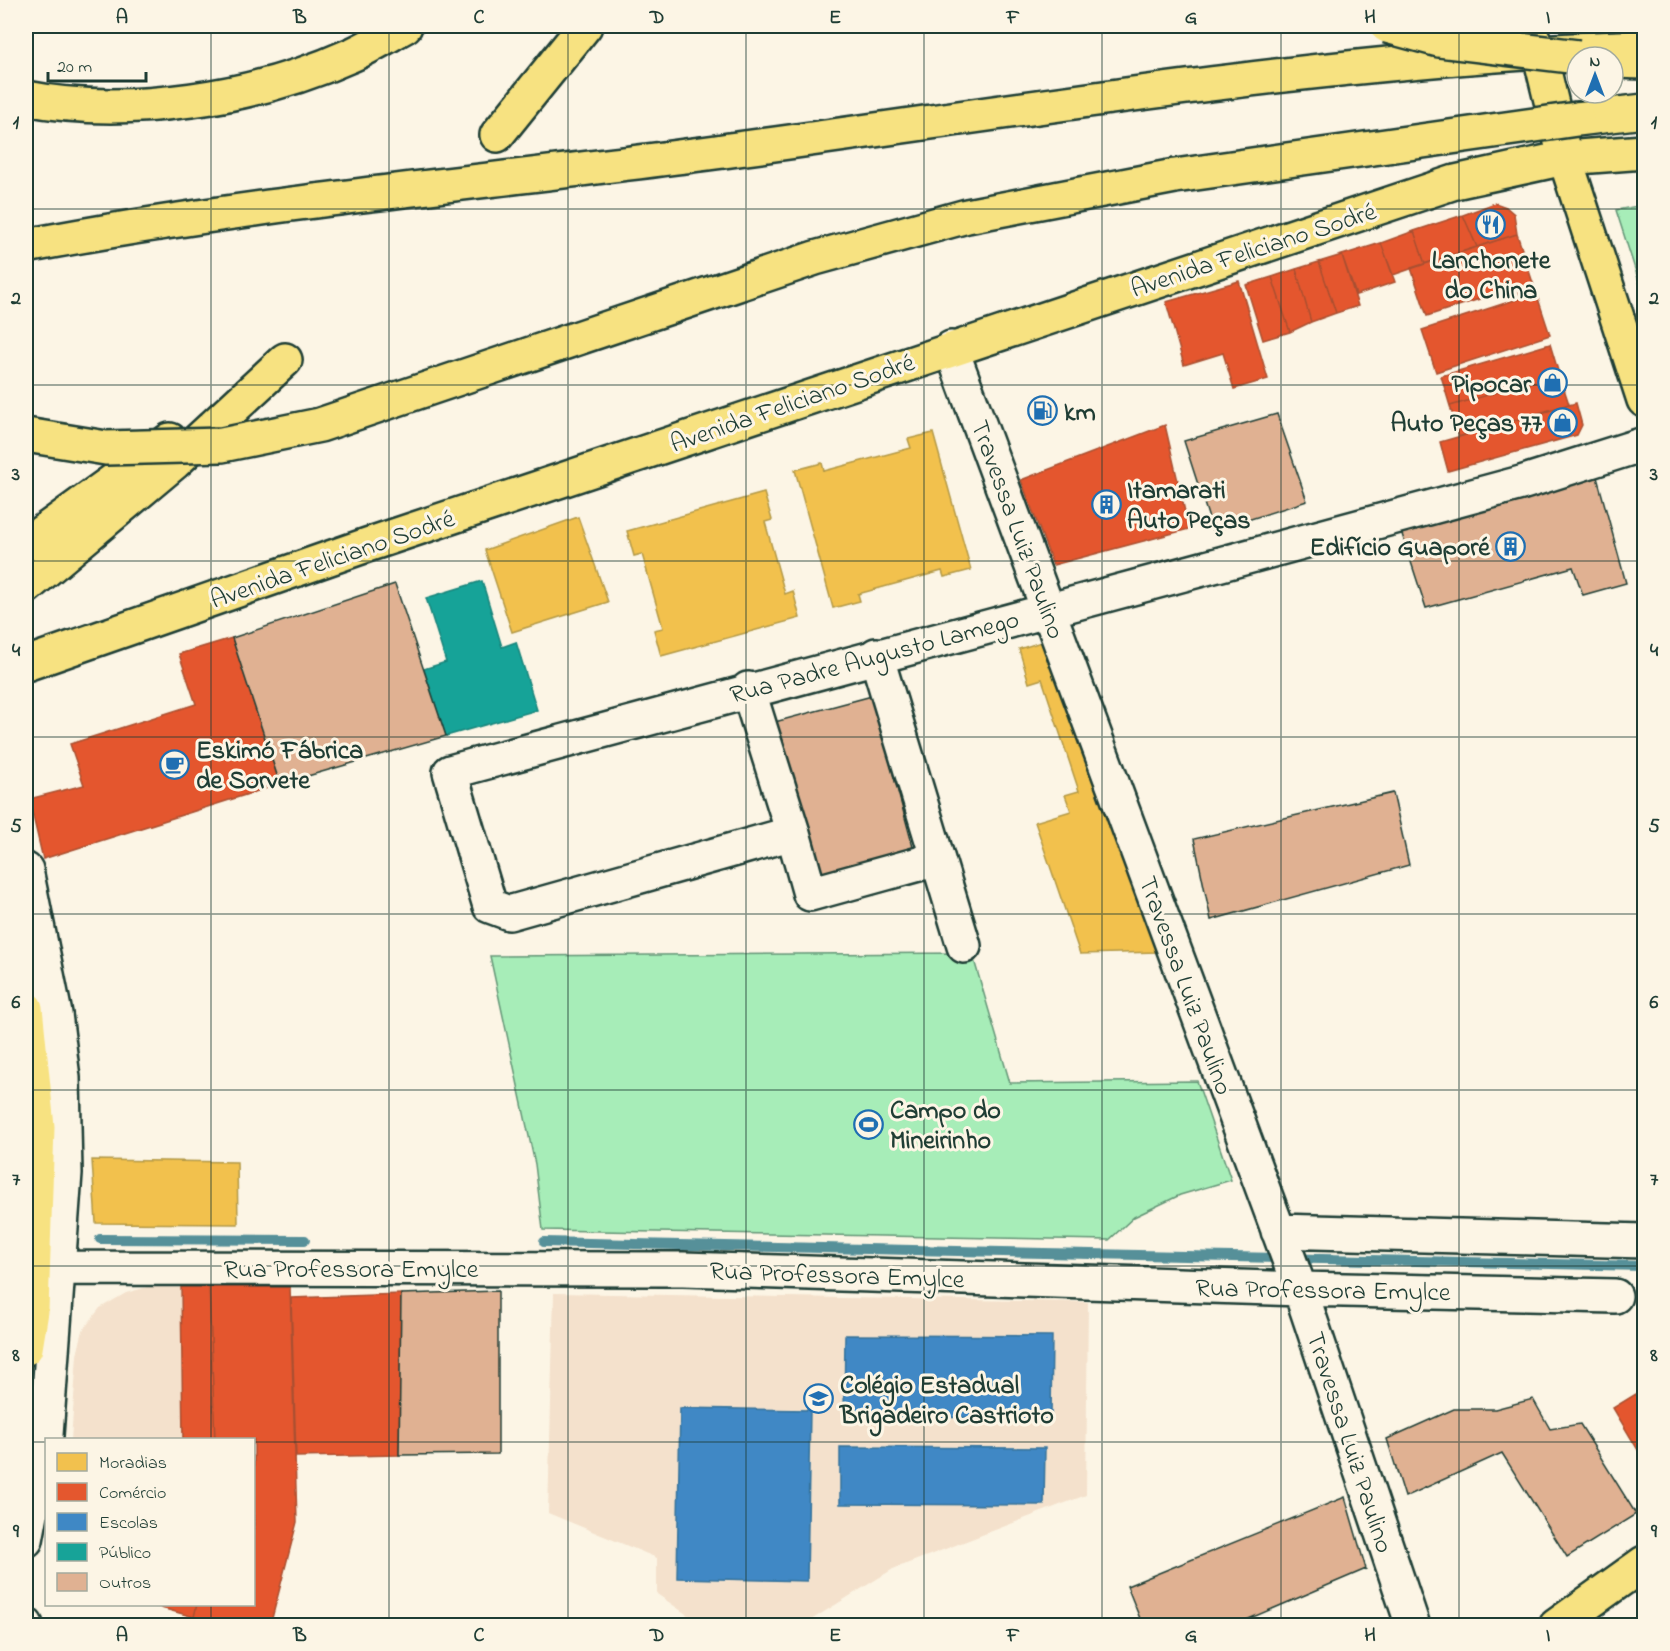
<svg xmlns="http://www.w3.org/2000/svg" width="1670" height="1651" font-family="'Indie Flower',sans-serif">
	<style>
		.built { fill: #f4e1cc }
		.green { fill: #a7edb8; stroke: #639576; stroke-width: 1.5 }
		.homes { fill: #f2c14e; stroke: #b39946; stroke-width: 1.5 }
		.shops { fill: #e4572e; stroke: #a94f30; stroke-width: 1.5 }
		.schools { fill: #3f88c5; stroke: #35729a; stroke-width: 1.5 }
		.public { fill: #17a398; stroke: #19847a; stroke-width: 1.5 }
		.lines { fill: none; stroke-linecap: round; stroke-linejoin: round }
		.stream { stroke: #579099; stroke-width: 10 }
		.building { fill: #e0b192; stroke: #1f3d34; stroke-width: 1.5 }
		.minor-casing { stroke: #1f3d34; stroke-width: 38 }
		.major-casing { stroke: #1f3d34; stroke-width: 38 }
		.highway-casing { stroke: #1f3d34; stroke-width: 38 }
		.minor { stroke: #fcf5e5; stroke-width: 33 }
		.major { stroke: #f7e281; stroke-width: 33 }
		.highway { stroke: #f7e281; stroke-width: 33 }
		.highway-bridge-casing { stroke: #1f3d34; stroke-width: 38; stroke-linecap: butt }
		.highway-bridge { stroke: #f7e281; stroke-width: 33 }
		.grid { fill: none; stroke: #1f3d34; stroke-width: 1.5; stroke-opacity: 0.55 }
		.labels { text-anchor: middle; stroke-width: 6; stroke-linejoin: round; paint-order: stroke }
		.street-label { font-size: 26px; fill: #1f3d34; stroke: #fcf5e5 }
		.poi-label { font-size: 26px; font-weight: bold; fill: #1f3d34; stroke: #fcf5e5; text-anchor: start }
		.neatline { fill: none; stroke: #1f3d34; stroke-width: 2 }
		.grid-label { font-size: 20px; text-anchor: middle; font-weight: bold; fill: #1f3d34 }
	</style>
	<rect width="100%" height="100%" fill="#fcf5e5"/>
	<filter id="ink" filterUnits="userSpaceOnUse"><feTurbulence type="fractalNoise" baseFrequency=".0167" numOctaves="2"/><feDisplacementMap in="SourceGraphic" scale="12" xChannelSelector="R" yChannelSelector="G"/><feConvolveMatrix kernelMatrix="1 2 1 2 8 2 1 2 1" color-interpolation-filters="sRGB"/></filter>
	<g filter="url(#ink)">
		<!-- built -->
		<path class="built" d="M151,1286L290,1287L297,1522L270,1625H226L146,1605L254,1604V1440H71L77,1355L83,1330L100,1308L126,1293Z
			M554,1293L1088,1302L1086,1495L893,1569L803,1625H702L657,1594V1558L548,1513Z"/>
		<!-- green -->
		<path class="green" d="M1644,205V297L1616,210Z
			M972,953L1010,1083L1197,1081L1231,1180L1180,1195L1134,1217L1109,1240L543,1230L535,1164L490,956Z"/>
		<!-- homes -->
		<path class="homes" d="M933,433L971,570L944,577L942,571L858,594L860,601L833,608L795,470L822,463L824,471L911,448L908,439Z
			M764,493L772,520L765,522L785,594L793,591L800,618L661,656L654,630L663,628L642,554L634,556L627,531Z
			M578,517L608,602L512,632L485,550Z
			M1041,642L1056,648L1158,952L1080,954L1035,822L1071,811L1065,795L1079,791L1042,679L1029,683L1019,649Z
			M92,1160L237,1162L238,1224L96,1223Z"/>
		<!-- shops -->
		<path class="shops" d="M1495,203L1506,207L1514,214L1517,234L1477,247L1463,215Z
			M1463,215L1477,247L1425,264L1414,231Z
			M1414,231L1425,264L1393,275L1381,243Z
			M1517,234L1550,335L1436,372L1422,330L1521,298L1517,287L1427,316L1411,268Z
			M1381,243L1395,282L1356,295L1342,255Z
			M1342,255L1358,306L1336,313L1319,262Z
			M1319,262L1336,313L1311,322L1296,269Z
			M1296,269L1311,322L1290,332L1272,277Z
			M1272,277L1290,332L1263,340L1246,285Z
			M1239,281L1268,379L1234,389L1223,353L1184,365L1166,302Z
			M1550,344L1559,374L1450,406L1441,376Z
			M1559,374L1569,404L1459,437L1450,406Z
			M1576,403L1582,425L1577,435L1448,471L1440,442Z
			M1165,425L1189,529L1053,565L1021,480Z
			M232,638L280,784L43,859L29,799L84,785L70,744L196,704L179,654Z
			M181,1287H209L215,1440H183Z
			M209,1287H290L297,1522L270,1626H226L194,1617L197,1604H254V1440H215Z
			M401,1294L399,1455L296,1457L291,1298Z
			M1644,1389V1460L1613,1408Z
			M162,1604H197L194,1617L161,1608Z"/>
		<!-- schools -->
		<path class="schools" d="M845,1335L1052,1336L1051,1418L844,1417Z
			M680,1408L810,1410L807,1581L677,1578Z
			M840,1447L1045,1448L1044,1505L840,1504Z"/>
		<!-- public -->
		<path class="public" d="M482,581L502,647L516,642L537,710L446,736L424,669L446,662L426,598Z"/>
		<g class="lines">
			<!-- stream -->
			<path class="stream" d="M100,1239L305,1240
				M544,1242L1644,1266"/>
		</g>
		<!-- building -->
		<path class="building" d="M1277,414L1307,501L1213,531L1184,441Z
			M1594,466L1626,583L1583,595L1573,567L1426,608L1399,525Z
			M395,584L446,736L280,784L232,638Z
			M872,696L916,858L818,885L771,723Z
			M1393,793L1409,865L1211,920L1194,839Z
			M498,1291V1454L399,1455L401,1294Z
			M1533,1399L1550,1429L1580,1424L1636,1514L1567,1557L1502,1453L1405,1497L1387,1439L1454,1409H1495Z
			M1345,1497L1366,1569L1232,1626H1143L1127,1586Z"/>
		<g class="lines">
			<defs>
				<path id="minor" d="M951,348L1300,1289L1413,1626
					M876,655L964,946
					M748,689L793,833L509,913L490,906L450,772L1521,483L1644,444
					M793,833L810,894L937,859
					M26,870L55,1014L63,1078L65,1173L46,1435L26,1540
					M1278,1231L1644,1241
					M59,1268L683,1269L1300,1289L1615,1296
					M26,1625V1626"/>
				<path id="major" d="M1527,26L1539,51L1565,158L1644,400
					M26,246C253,202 486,183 716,152C1024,111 1333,57 1644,47
					M26,664L367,545L1455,182L1565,158L1644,152
					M1556,1626L1644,1563"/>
				<path id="highway" d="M1490,26L1539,51
					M1613,61L1644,62
					M26,98C126,118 256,98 349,56C368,48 387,36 405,26
					M1577,119L1644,111
					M497,135L585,26
					M26,544L170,440
					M26,587L175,462L285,360
					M26,1008L38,1127L32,1311L26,1348"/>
			</defs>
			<!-- minor casing -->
			<use href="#minor" class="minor-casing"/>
			<!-- major casing -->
			<use href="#major" class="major-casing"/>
			<!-- highway casing -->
			<use href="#highway" class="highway-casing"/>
			<!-- minor -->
			<use href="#minor" class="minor"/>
			<!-- major -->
			<use href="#major" class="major"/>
			<!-- highway -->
			<use href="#highway" class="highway"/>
			<defs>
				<path id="highway-bridge" d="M1387,26L1439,40L1578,57
					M26,435L106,448L222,445L320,425L815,258L967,216L1175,176L1577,119"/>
			</defs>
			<!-- highway-bridge casing -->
			<use href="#highway-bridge" class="highway-bridge-casing"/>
			<!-- highway-bridge -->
			<use href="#highway-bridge" class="highway-bridge"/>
		</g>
	</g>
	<!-- grid -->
	<path class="grid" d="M211,26V1440M389,26V1626M568,26V1626M746,26V1626M924,26V1626M1102,26V1626M1281,26V1626M1459,26V1626M26,209H1644M26,385H1644M26,561H1644M26,737H1644M26,914H1644M26,1090H1644M26,1266H1644M26,1442H46M254,1442H1644M211,1604V1626"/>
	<!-- icons -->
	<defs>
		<symbol id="restaurant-ring" viewBox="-11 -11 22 22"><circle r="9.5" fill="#fcf5e5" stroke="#1f6fb2" stroke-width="1.5"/><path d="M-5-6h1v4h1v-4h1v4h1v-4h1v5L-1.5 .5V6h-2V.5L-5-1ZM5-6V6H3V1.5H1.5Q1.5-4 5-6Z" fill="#1f6fb2"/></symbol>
		<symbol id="shop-ring" viewBox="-11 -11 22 22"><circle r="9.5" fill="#fcf5e5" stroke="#1f6fb2" stroke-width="1.5"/><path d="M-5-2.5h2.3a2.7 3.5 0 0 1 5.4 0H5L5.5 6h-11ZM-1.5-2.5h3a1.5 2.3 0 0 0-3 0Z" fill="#1f6fb2"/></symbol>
		<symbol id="fuel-ring" viewBox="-11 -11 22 22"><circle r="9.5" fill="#fcf5e5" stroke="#1f6fb2" stroke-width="1.5"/><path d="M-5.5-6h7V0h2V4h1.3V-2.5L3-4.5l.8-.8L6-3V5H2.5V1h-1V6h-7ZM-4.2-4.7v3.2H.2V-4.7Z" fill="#1f6fb2"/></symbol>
		<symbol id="building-ring" viewBox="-11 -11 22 22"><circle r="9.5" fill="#fcf5e5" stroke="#1f6fb2" stroke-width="1.5"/><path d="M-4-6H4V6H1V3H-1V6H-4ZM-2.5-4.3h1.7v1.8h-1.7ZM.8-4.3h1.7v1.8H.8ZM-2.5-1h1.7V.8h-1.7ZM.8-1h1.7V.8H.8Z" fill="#1f6fb2"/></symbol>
		<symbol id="cafe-ring" viewBox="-11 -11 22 22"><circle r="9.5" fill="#fcf5e5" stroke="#1f6fb2" stroke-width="1.5"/><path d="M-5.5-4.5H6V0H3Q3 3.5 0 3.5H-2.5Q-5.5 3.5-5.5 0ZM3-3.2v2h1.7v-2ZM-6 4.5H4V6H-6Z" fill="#1f6fb2"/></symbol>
		<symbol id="stadium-ring" viewBox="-11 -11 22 22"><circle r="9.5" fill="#fcf5e5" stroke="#1f6fb2" stroke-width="1.5"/><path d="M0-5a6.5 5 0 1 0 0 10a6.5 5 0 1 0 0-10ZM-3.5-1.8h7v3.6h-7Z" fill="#1f6fb2"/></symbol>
		<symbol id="school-ring" viewBox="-11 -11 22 22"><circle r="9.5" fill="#fcf5e5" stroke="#1f6fb2" stroke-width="1.5"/><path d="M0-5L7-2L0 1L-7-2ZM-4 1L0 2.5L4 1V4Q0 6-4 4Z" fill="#1f6fb2"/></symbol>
	</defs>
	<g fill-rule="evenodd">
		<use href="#restaurant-ring" x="1474" y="208" width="33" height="33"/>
		<use href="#shop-ring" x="1536" y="366" width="33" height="33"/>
		<use href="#fuel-ring" x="1026" y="394" width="33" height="33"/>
		<use href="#shop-ring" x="1546" y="406" width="33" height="33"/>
		<use href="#building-ring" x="1090" y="488" width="33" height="33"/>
		<use href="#building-ring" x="1494" y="530" width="33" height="33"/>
		<use href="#cafe-ring" x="158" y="748" width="33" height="33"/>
		<use href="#stadium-ring" x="852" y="1108" width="33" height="33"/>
		<use href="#school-ring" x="802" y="1382" width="33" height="33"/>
	</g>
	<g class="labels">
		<!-- street labels -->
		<g class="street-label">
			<text transform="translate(1253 249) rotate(-18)" y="9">Avenida Feliciano Sodré</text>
			<text transform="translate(792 402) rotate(-19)" y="9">Avenida Feliciano Sodré</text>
			<text transform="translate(1019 529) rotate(70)" y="9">Travessa Luiz Paulino</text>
			<text transform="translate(332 558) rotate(-19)" y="9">Avenida Feliciano Sodré</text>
			<text transform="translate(874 656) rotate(-15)" y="9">Rua Padre Augusto Lamego</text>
			<text transform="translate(1187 985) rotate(70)" y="9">Travessa Luiz Paulino</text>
			<text x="351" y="1277">Rua Professora Emylce</text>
			<text transform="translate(837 1274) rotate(2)" y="9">Rua Professora Emylce</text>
			<text transform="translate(1323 1289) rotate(1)" y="9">Rua Professora Emylce</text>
			<text transform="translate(1351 1442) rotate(72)" y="9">Travessa Luiz Paulino</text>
		</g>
		<!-- poi labels -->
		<g class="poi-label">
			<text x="1491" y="268" text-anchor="middle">Lanchonete<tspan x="1491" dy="30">do China</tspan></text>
			<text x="1531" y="392" text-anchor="end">Pipocar</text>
			<text x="1064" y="420">km</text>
			<text x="1542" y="431" text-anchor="end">Auto Peças 77</text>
			<text x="1127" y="498">Itamarati<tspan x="1127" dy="30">Auto Peças</tspan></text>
			<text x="1490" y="555" text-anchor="end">Edifício Guaporé</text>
			<text x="196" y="758">Eskimó Fábrica<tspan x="196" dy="30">de Sorvete</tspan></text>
			<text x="890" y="1118">Campo do<tspan x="890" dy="30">Mineirinho</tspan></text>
			<text x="840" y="1393">Colégio Estadual<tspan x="840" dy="30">Brigadeiro Castrioto</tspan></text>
		</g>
	</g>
	<!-- margin -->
	<rect width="1670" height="1651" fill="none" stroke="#fcf5e5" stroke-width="66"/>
	<!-- legend -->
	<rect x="45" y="1438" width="210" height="168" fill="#fcf5e5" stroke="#a4ab9e" stroke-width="1.5"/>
	<rect x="57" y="1453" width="30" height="18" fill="#f2c14e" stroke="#a4ab9e" stroke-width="1.5"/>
	<text x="99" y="1468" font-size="18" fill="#1f3d34">Moradias</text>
	<rect x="57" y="1483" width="30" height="18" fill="#e4572e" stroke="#a4ab9e" stroke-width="1.5"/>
	<text x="99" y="1498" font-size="18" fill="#1f3d34">Comércio</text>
	<rect x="57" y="1513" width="30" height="18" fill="#3f88c5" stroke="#a4ab9e" stroke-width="1.5"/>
	<text x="99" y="1528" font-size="18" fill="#1f3d34">Escolas</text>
	<rect x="57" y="1543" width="30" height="18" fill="#17a398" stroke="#a4ab9e" stroke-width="1.5"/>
	<text x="99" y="1558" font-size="18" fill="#1f3d34">Público</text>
	<rect x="57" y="1573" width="30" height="18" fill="#e0b192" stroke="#a4ab9e" stroke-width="1.5"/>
	<text x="99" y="1588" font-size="18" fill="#1f3d34">Outros</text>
	<!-- north arrow -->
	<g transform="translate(1595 75)"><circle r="28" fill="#fcf5e5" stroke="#a4ab9e" stroke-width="1.5"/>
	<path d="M0-4.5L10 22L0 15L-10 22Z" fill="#1f6fb2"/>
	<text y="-9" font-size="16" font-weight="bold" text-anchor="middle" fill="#1f3d34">N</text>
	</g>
	<!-- scale -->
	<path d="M48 72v9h98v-9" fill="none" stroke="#1f3d34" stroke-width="3"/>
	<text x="57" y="72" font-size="18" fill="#1f3d34" stroke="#fcf5e5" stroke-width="4.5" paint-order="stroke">20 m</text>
	<rect x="33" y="33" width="1604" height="1585" class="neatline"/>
	<g class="grid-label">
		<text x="122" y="23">A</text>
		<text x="300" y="23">B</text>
		<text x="479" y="23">C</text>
		<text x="657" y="23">D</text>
		<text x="835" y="23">E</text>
		<text x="1013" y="23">F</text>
		<text x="1191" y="23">G</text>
		<text x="1370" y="23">H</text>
		<text x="1548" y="23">I</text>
		<text x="16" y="128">1</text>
		<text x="1654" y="128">1</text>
		<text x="16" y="304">2</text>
		<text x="1654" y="304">2</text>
		<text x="16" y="480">3</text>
		<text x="1654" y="480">3</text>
		<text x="16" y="656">4</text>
		<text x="1654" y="656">4</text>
		<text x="16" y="832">5</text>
		<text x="1654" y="832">5</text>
		<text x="16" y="1008">6</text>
		<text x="1654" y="1008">6</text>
		<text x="16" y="1185">7</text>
		<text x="1654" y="1185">7</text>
		<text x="16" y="1361">8</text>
		<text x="1654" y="1361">8</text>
		<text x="16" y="1537">9</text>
		<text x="1654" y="1537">9</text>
		<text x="122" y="1641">A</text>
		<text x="300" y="1641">B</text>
		<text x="479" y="1641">C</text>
		<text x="657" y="1641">D</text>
		<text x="835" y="1641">E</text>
		<text x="1013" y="1641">F</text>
		<text x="1191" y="1641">G</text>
		<text x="1370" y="1641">H</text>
		<text x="1548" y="1641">I</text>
	</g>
</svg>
